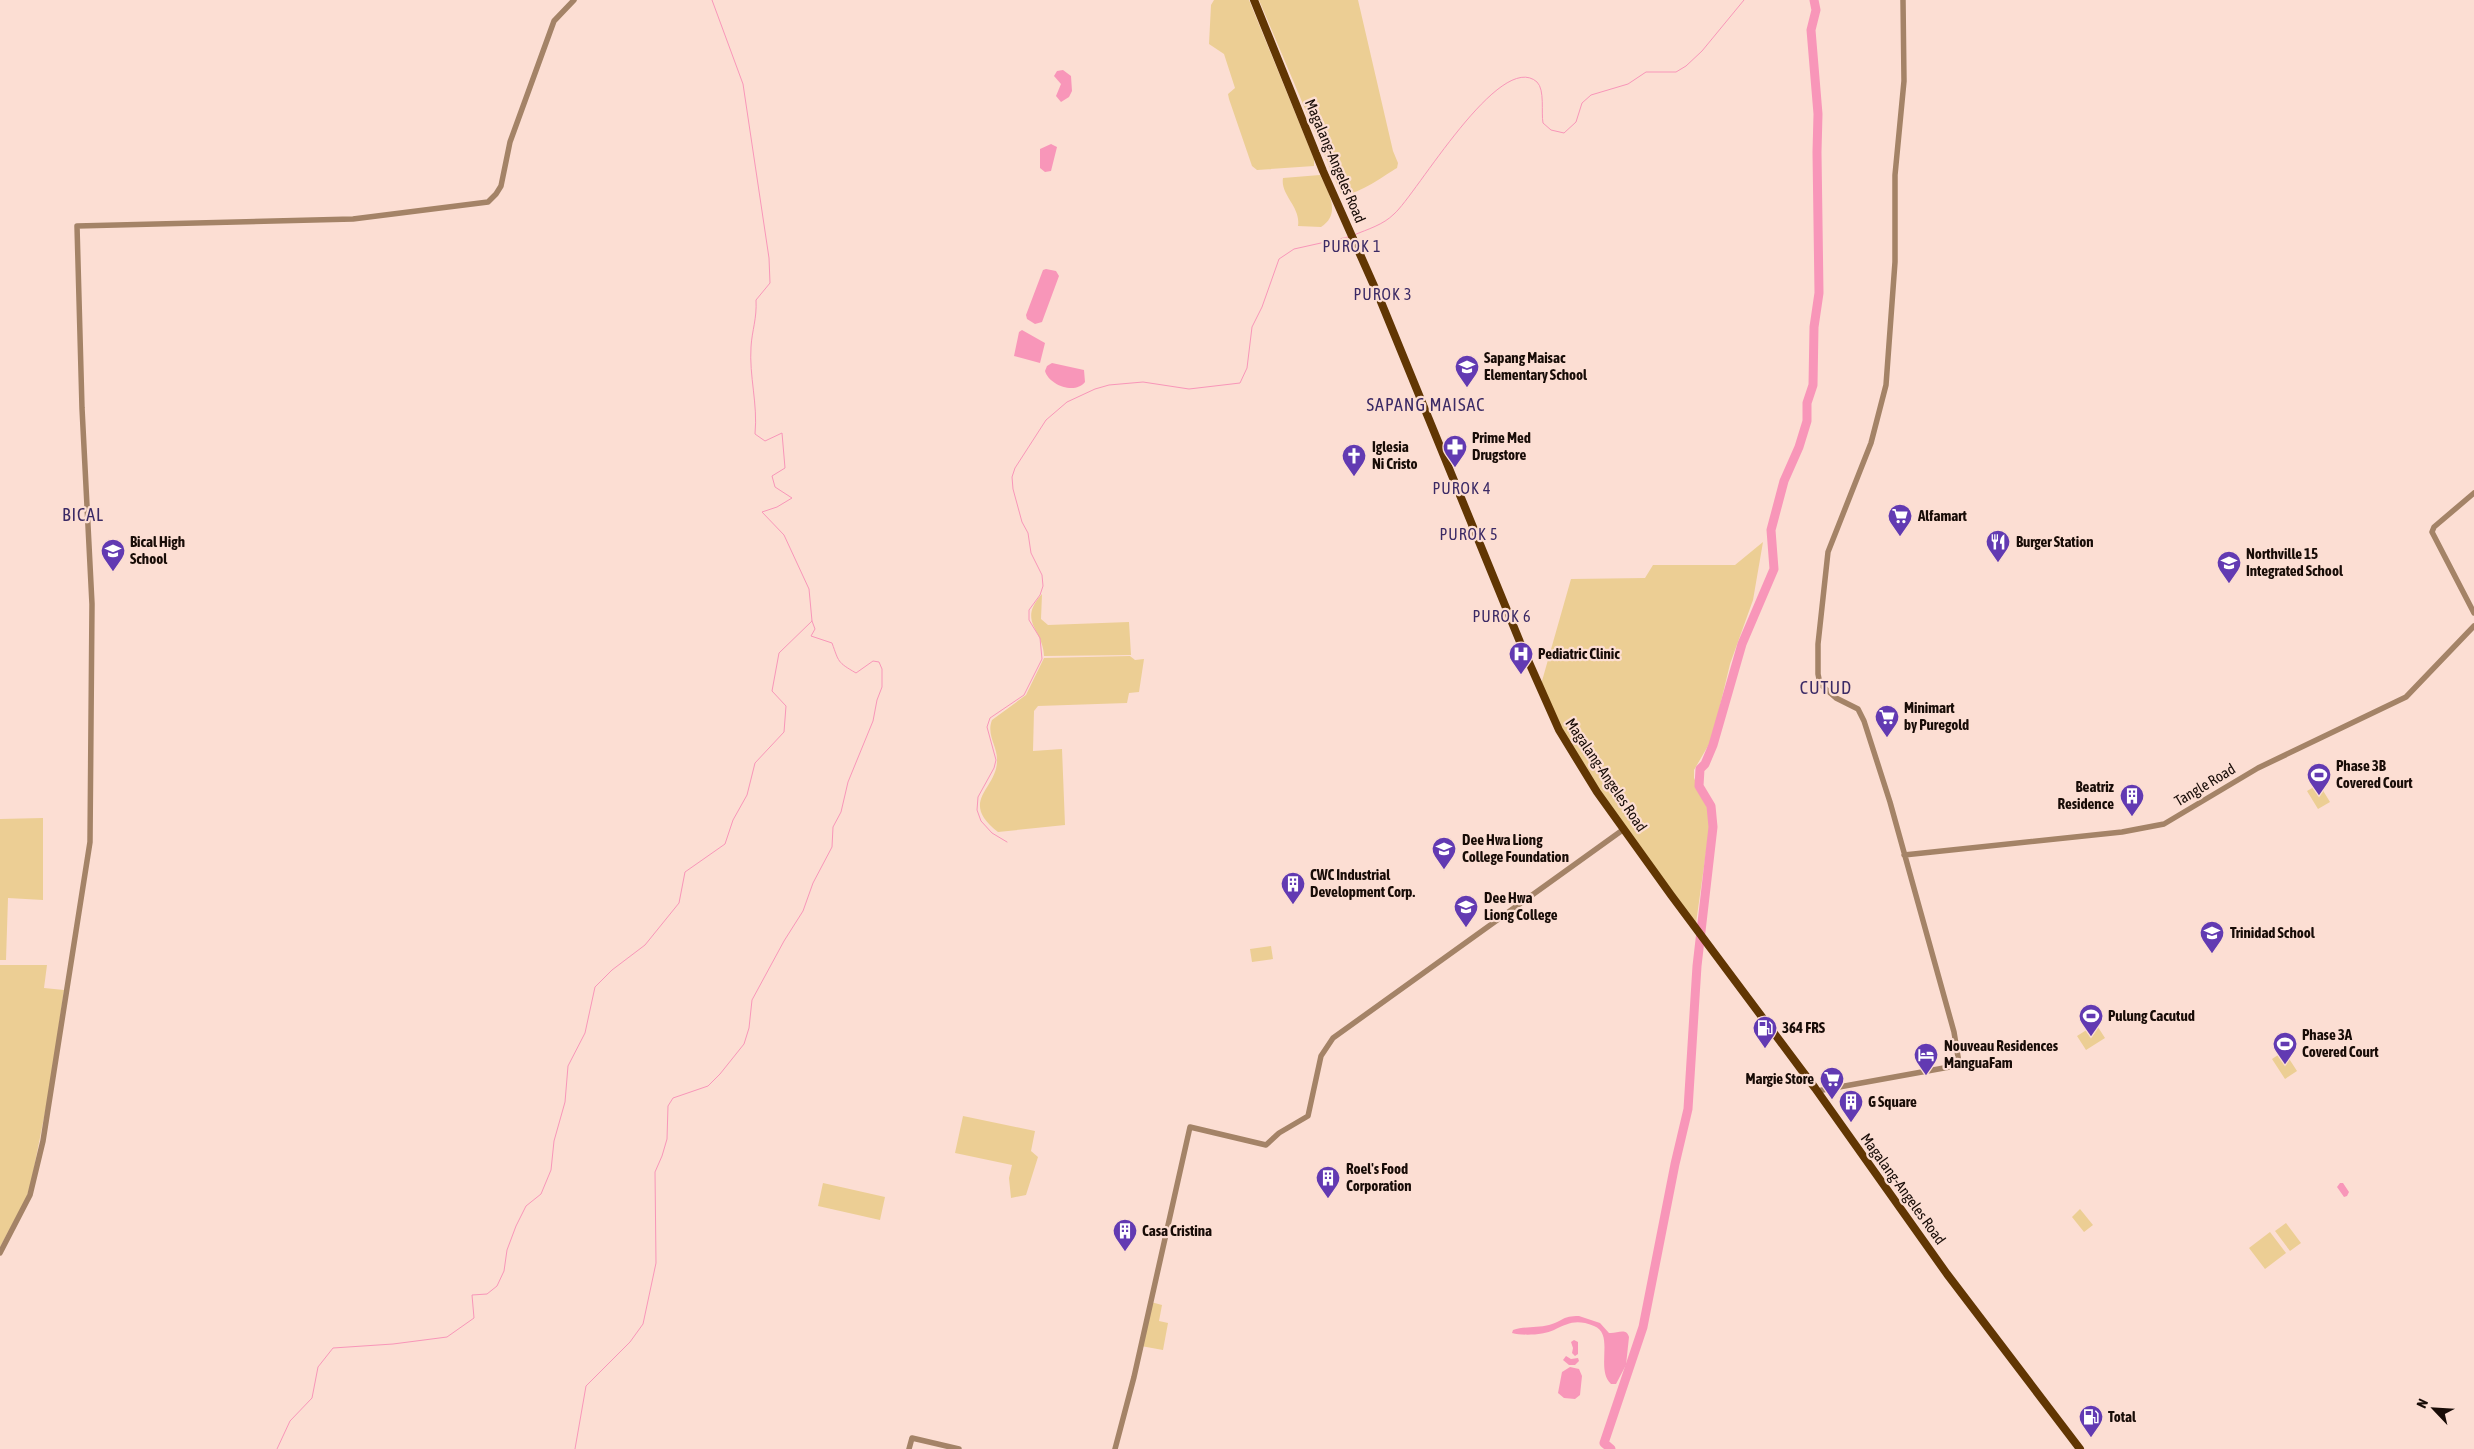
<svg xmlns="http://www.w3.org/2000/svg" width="2474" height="1449" font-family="'Asap Condensed',sans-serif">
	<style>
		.green { fill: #ecce94 }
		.water { fill: #f896b9 }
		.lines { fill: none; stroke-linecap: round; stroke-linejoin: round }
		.stream { stroke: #f896b9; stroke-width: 1 }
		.river { stroke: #f896b9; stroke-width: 9 }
		.minor { stroke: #a48367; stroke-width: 5.5 }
		.major { stroke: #613603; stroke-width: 8 }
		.labels { text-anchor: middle; stroke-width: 4.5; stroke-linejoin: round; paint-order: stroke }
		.street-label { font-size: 15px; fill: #180c07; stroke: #fcded3 }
		.poi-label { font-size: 15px; font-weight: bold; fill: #180c07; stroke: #fcded3; text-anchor: start }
		.neighbourhood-label { font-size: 16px; letter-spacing: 1px; fill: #3b2a65; stroke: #fcded3 }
		.quarter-label { font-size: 18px; letter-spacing: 1px; fill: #3b2a65; stroke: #fcded3 }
	</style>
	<rect width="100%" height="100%" fill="#fcded3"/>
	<!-- green -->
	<path class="green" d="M1214,0H1249L1314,159V166L1257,170L1252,166L1229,99L1228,94L1235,88L1224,54L1209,44L1211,5Z
		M1259,0H1358L1393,151L1398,163L1397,168C1385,175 1354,198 1341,194Z
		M1320,175C1328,191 1342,214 1321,227L1298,226C1301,207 1280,195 1283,178Z
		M1763,542L1753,600L1730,664L1712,739L1694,770V778L1709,812L1710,824L1696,923L1611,808L1572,750L1540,688L1571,579L1645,578L1653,565H1735Z
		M1042,594L1041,619L1048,625L1129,622L1131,655L1044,656C1043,628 1017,622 1042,594Z
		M1130,656L1135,660L1144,659L1139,692L1129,693L1127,703L1038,706L1034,711L1033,751L1062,749L1065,825L998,832C958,801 997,789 997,761C998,747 986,735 992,720L1026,695L1044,658Z
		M2319,784L2330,802L2318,809L2307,791Z
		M43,818V900L8,898L6,960H0V819Z
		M1271,946L1273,959L1252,962L1250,949Z
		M0,965H47L44,988L64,990L50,1087L31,1183L26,1199L0,1247Z
		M2096,1024L2105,1038L2086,1050L2077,1036Z
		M2284,1051L2297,1071L2285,1079L2272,1059Z
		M963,1116L1035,1131L1031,1151L1038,1157L1026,1195L1011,1198L1009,1178L1012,1165L955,1153Z
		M823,1183L885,1197L880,1220L818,1206Z
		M2080,1209L2093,1225L2084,1232L2072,1217Z
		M2286,1223L2301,1243L2290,1251L2275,1231Z
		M2270,1232L2286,1253L2265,1269L2249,1248Z
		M1151,1302L1162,1305L1159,1321L1168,1323L1163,1350L1141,1346Z"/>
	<!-- water -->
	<path class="water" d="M1063,70L1071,76L1072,91L1069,97L1061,102L1056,96L1061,84L1054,76L1057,71Z
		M1051,144L1057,147L1051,171L1045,172L1040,168V149Z
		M1046,269L1056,271L1059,276L1042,322L1035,324L1027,319L1026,315L1043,270Z
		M1022,330L1045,343L1040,363L1014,356L1019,332Z
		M1052,363L1084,370L1085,382C1075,395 1049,385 1045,371L1047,366Z
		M2340,1183H2343L2349,1192L2347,1196L2344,1197L2337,1187Z
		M1579,1316L1600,1323L1609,1333C1617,1334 1626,1327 1629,1337L1626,1365L1616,1384H1611C1595,1369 1615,1334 1594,1326C1576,1319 1569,1323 1554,1330C1544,1335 1523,1336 1512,1333L1513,1330C1525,1326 1537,1328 1549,1325C1563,1321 1562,1316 1579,1316Z
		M1574,1340L1578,1342V1354L1575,1356L1572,1353L1573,1348L1571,1342Z
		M1566,1356L1571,1359L1578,1358L1579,1361L1575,1365H1569L1563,1360Z
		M1570,1367L1579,1369L1582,1376L1580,1395L1575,1399L1564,1398L1558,1393L1562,1372Z"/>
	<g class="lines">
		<!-- stream -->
		<path class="stream" d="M1354,235C1368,229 1383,225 1394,214C1416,195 1500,49 1537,82C1545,90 1541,112 1543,123L1551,130L1564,133L1576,122L1582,103L1591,95L1628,84L1646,72H1676L1686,66L1702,51L1744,0
			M1007,842L992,833L981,821L977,810L978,797L994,768L996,760L987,727L990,718L1024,695L1042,659L1040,638L1029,620V610L1040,595L1043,586L1042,575L1031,553L1028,533L1022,522L1013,489L1012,477L1015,468L1046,420L1067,402L1095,389L1109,385L1143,382L1189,389L1240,383L1247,368L1252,327L1262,307L1279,259L1294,249L1348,237
			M277,1449L290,1421L312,1398L318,1367L333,1348L393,1344L447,1337L474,1318L472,1295L487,1294L497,1286L504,1271L507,1250L516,1226L526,1206L541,1194L551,1170L554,1141L565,1102L568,1066L585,1033L595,987L612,970L645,945L679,903L685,872L725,844L733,820L747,795L755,763L784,732L786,706L772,691L779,653L812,621L809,589L784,535L762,512L777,507L792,498L775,487L772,476L785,468L782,433L765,441L755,434C758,404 749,376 751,347C752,330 757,319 756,300L770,283L769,258L743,84L712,0
			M575,1449L586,1386L630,1342L643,1324L656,1263L655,1172L662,1156L667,1139L668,1106L673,1098L708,1086L720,1074L744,1044L749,1028L752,1000L784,941L803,911L813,883L832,847L833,827L841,812L848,782L873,721L877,700L882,687V669L879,662L873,661L856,673C837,662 839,662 832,643L811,636L815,629L812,621"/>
		<!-- river -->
		<path class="river" d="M1611,1449L1604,1443L1643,1327L1675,1164L1688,1109L1697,966L1713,827L1711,806L1699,786L1700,769L1705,764L1713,745L1742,644L1774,569L1771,530L1784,481L1799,447L1807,421V403L1813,385L1814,327L1819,293L1817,152L1818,114L1811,30L1816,10L1814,0"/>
		<!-- minor -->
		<path class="minor" d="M2474,493L2434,527L2432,532L2474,613
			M1904,855L2122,832L2164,824L2258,768L2406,697L2474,626
			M1817,1091L1955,1066L1959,1063L1954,1032L1890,802L1864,721L1858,709L1836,698L1820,684L1818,674V644L1828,552L1871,443L1886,385L1895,262V175L1904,81L1903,0
			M0,1253L30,1195L43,1141L90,842L92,604L82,408L77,226L353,219L488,202L496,194L501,186L510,142L554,21L574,0
			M909,1449L912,1438L959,1449
			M1115,1449L1134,1377L1190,1127L1266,1145L1279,1133L1308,1116L1321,1056L1333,1038L1624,829"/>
		<!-- major -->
		<path class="major" d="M1254,0L1323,171L1379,297L1520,642L1559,730L1597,792L1671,895L1815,1088L1947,1274L2080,1449"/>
	</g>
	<!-- icons -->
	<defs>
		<symbol id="school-pin" viewBox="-11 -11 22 30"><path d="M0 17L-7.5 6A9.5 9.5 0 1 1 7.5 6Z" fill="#623ab2" stroke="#fcded3"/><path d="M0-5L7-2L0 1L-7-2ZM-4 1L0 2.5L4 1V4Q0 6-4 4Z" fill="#fff"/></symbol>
		<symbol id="pharmacy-pin" viewBox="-11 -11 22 30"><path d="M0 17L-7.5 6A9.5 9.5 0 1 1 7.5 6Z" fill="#623ab2" stroke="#fcded3"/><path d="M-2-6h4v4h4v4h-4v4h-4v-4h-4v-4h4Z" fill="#fff"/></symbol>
		<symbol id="church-pin" viewBox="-11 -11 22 30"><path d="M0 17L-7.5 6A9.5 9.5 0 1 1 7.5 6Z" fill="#623ab2" stroke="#fcded3"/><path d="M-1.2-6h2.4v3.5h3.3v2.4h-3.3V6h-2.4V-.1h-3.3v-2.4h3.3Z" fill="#fff"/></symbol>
		<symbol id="supermarket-pin" viewBox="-11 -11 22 30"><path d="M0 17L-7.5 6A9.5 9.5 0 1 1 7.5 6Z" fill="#623ab2" stroke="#fcded3"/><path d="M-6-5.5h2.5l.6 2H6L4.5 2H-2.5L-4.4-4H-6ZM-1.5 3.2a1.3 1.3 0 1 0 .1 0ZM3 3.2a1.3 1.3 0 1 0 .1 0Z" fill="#fff"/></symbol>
		<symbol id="restaurant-pin" viewBox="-11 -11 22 30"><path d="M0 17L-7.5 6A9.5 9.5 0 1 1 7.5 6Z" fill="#623ab2" stroke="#fcded3"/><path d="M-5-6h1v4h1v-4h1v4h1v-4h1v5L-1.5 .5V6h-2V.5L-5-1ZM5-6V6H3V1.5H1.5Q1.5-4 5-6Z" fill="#fff"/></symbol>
		<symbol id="hospital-pin" viewBox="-11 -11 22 30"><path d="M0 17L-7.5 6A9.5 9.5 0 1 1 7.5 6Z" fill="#623ab2" stroke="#fcded3"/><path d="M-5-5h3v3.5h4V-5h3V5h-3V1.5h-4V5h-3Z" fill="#fff"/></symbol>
		<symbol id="stadium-pin" viewBox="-11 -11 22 30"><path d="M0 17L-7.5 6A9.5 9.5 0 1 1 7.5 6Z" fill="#623ab2" stroke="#fcded3"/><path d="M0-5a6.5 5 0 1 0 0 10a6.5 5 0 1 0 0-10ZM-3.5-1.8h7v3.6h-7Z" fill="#fff"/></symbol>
		<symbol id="building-pin" viewBox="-11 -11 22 30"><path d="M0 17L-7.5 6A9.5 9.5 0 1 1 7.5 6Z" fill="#623ab2" stroke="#fcded3"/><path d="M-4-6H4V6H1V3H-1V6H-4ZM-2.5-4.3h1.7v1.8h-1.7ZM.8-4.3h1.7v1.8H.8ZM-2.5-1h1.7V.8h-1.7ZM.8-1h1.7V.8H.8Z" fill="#fff"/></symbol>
		<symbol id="university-pin" viewBox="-11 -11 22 30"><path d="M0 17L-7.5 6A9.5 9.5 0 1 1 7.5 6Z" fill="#623ab2" stroke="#fcded3"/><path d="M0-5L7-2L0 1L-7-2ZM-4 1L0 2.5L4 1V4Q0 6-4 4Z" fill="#fff"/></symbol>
		<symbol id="fuel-pin" viewBox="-11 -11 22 30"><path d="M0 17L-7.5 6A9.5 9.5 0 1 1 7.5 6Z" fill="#623ab2" stroke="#fcded3"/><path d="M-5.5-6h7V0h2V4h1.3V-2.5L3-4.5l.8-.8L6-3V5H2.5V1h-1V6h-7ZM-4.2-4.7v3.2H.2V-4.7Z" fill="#fff"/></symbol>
		<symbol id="hotel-pin" viewBox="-11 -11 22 30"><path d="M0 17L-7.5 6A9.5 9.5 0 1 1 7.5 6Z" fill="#623ab2" stroke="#fcded3"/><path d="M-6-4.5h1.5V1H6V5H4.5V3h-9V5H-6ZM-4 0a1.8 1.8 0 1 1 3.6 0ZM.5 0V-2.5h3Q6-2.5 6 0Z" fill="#fff"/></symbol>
	</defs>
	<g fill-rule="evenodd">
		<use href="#school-pin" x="1453" y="353" width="28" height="38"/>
		<use href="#pharmacy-pin" x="1441" y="433" width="28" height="38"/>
		<use href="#church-pin" x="1340" y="442" width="28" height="38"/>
		<use href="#supermarket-pin" x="1886" y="502" width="28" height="38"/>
		<use href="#restaurant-pin" x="1984" y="528" width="28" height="38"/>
		<use href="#school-pin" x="99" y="537" width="28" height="38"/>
		<use href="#school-pin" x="2215" y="549" width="28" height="38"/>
		<use href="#hospital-pin" x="1507" y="640" width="28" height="38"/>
		<use href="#supermarket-pin" x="1873" y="703" width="28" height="38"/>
		<use href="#stadium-pin" x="2305" y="761" width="28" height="38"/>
		<use href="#building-pin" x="2118" y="782" width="28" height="38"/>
		<use href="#university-pin" x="1430" y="835" width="28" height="38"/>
		<use href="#building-pin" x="1279" y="870" width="28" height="38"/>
		<use href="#university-pin" x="1452" y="893" width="28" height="38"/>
		<use href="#school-pin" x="2198" y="919" width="28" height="38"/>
		<use href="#stadium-pin" x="2077" y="1002" width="28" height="38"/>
		<use href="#fuel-pin" x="1751" y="1014" width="28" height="38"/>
		<use href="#stadium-pin" x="2271" y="1030" width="28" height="38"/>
		<use href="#hotel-pin" x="1912" y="1041" width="28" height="38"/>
		<use href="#supermarket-pin" x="1818" y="1065" width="28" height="38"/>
		<use href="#building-pin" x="1837" y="1088" width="28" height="38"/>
		<use href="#building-pin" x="1314" y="1164" width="28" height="38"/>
		<use href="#building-pin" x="1111" y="1217" width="28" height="38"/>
		<use href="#fuel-pin" x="2077" y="1403" width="28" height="38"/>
	</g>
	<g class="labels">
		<!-- street labels -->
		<g class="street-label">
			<text transform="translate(1335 161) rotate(67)" y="5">Magalang-Angeles Road</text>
			<text transform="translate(1606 775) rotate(56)" y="5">Magalang-Angeles Road</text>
			<text transform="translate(2205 785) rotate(-31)" y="5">Tangle Road</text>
			<text transform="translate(1903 1189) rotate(54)" y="5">Magalang-Angeles Road</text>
		</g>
		<!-- poi labels -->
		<g class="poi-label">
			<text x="1484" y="363">Sapang Maisac<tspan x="1484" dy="17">Elementary School</tspan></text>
			<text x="1472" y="443">Prime Med<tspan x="1472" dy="17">Drugstore</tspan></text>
			<text x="1372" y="452">Iglesia<tspan x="1372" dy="17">Ni Cristo</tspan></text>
			<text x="1918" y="521">Alfamart</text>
			<text x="130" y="547">Bical High<tspan x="130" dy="17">School</tspan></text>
			<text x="2016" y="547">Burger Station</text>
			<text x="2246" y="559">Northville 15<tspan x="2246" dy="17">Integrated School</tspan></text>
			<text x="1538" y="659">Pediatric Clinic</text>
			<text x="1904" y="713">Minimart<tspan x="1904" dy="17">by Puregold</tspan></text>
			<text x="2336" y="771">Phase 3B<tspan x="2336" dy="17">Covered Court</tspan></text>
			<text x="2114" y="792" text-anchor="end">Beatriz<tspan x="2114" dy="17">Residence</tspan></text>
			<text x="1462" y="845">Dee Hwa Liong<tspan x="1462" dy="17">College Foundation</tspan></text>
			<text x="1310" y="880">CWC Industrial<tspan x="1310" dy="17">Development Corp.</tspan></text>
			<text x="1484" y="903">Dee Hwa<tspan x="1484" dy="17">Liong College</tspan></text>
			<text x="2230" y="938">Trinidad School</text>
			<text x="2108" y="1021">Pulung Cacutud</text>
			<text x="1782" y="1033">364 FRS</text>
			<text x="2302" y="1040">Phase 3A<tspan x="2302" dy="17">Covered Court</tspan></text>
			<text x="1944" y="1051">Nouveau Residences<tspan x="1944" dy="17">ManguaFam</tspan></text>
			<text x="1814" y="1084" text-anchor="end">Margie Store</text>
			<text x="1868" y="1107">G Square</text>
			<text x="1346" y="1174">Roel's Food<tspan x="1346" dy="17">Corporation</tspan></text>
			<text x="1142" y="1236">Casa Cristina</text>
			<text x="2108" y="1422">Total</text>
		</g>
		<!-- neighbourhood labels -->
		<g class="neighbourhood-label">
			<text x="1352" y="252">PUROK 1</text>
			<text x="1383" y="300">PUROK 3</text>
			<text x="1462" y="494">PUROK 4</text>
			<text x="1469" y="540">PUROK 5</text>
			<text x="1502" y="622">PUROK 6</text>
		</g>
		<!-- quarter labels -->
		<g class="quarter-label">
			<text x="1426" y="411">SAPANG MAISAC</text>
			<text x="83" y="521">BICAL</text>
			<text x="1826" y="694">CUTUD</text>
		</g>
	</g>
	<!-- north arrow -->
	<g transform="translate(2434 1409) rotate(295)" stroke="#fcded3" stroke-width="4" paint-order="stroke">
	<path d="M0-4L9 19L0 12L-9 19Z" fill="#180c07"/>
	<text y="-8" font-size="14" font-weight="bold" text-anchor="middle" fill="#180c07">N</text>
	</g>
</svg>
